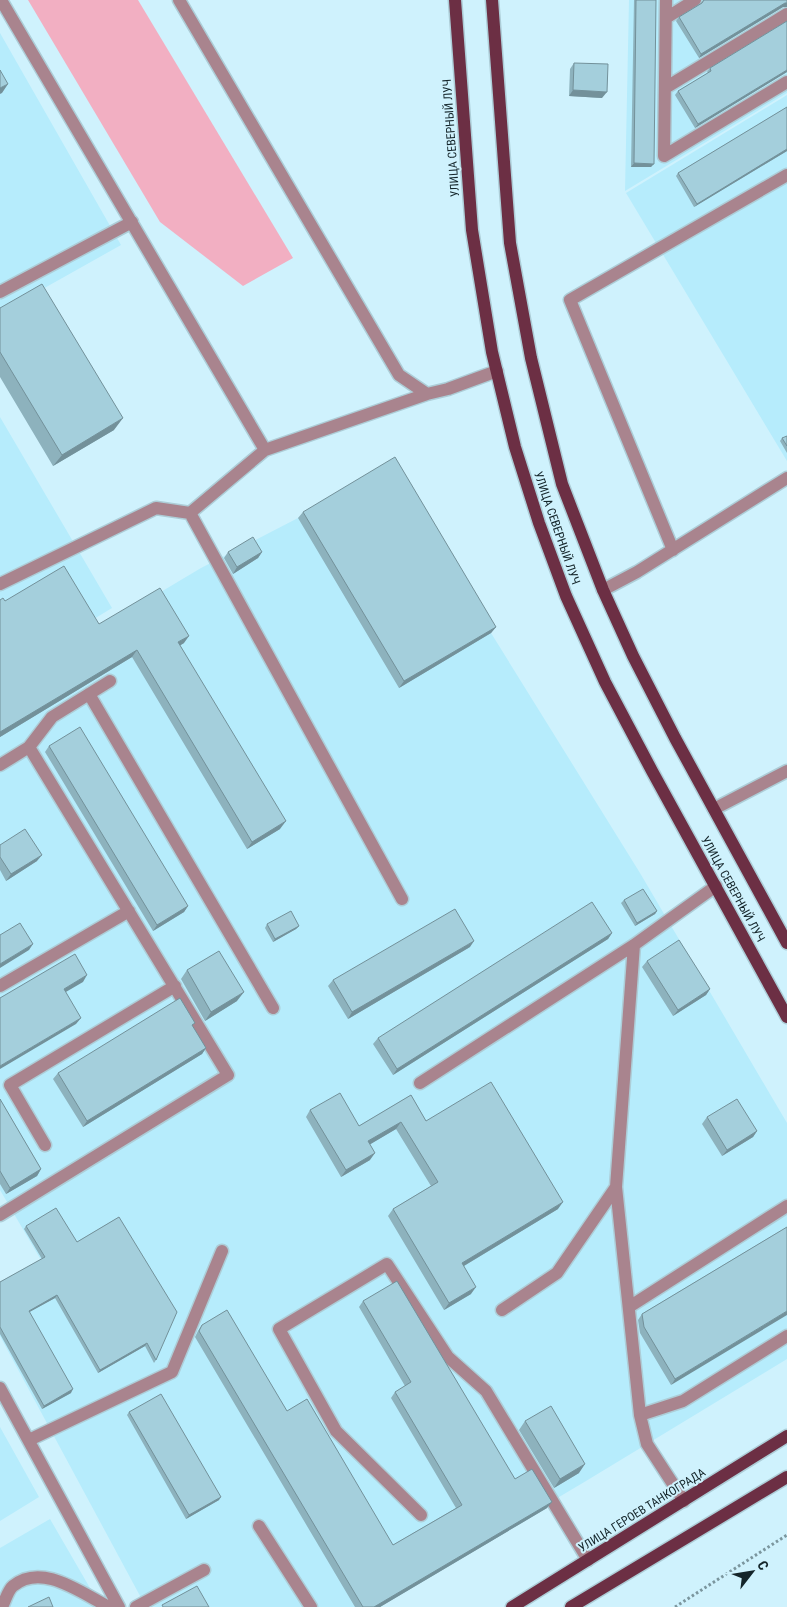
<svg xmlns="http://www.w3.org/2000/svg" width="787" height="1607" font-family="'Roboto Condensed',sans-serif">
	<style>
		.built { fill: #b6ecfc }
		.green { fill: #f2afc2 }
		.lines { fill: none; stroke-linecap: round; stroke-linejoin: round }
		.minor-casing { stroke: #adcdd7; stroke-width: 15 }
		.major-casing { stroke: #adcdd7; stroke-width: 15 }
		.path { stroke: #7b969e; stroke-width: 3; stroke-dasharray: 2.5 2.5; stroke-linecap: butt }
		.minor { stroke: #a9848e; stroke-width: 12 }
		.major { stroke: #6c2f44; stroke-width: 12 }
		.wall { fill: #8db2bd }
		.shaded-wall { fill: #73919a }
		.building { fill: #a4cfdc; stroke: #73919a }
		.labels { text-anchor: middle; stroke-width: 4; stroke-linejoin: round; paint-order: stroke }
		.street-label { font-size: 12px; fill: #14252a; stroke: #cff2fd }
	</style>
	<rect width="100%" height="100%" fill="#cff2fd"/>
	<!-- built -->
	<path class="built" d="M629,0H787V93L625,191Z
		M0,33L121,245L0,313Z
		M787,95V461L626,193Z
		M0,417L112,608L0,676Z
		M390,463L491,633L640,873L787,1123V1359L586,1481L374,1607H146L0,1336V1284L41,1260L0,1190V688L201,568L298,518Z
		M0,1427L39,1497L0,1521Z
		M50,1519L101,1607H0V1548Z"/>
	<!-- green -->
	<path class="green" d="M28,0H138L293,258L243,286L160,222Z"/>
	<g class="lines">
		<defs>
			<path id="minor" d="M1,0L265,450
				M179,0L399,375L427,394L448,389L497,371
				M666,0L664,156L787,82
				M666,18L695,0
				M665,88L787,14
				M0,292L132,222
				M673,550L570,300L787,175
				M0,584L156,508L190,513
				M603,590L637,572L787,478
				M89,694L273,1008
				M0,765L29,747L52,717L110,681
				M714,809L787,771
				M402,899L190,513L265,450L427,394
				M634,945L616,1187L640,1415L647,1444L684,1501
				M0,986L129,911
				M420,1083L634,945L716,886
				M45,1145L10,1085L175,986
				M0,1215L228,1075L29,747
				M629,1307L787,1206
				M502,1310L557,1273L616,1187
				M0,1388L119,1607
				M640,1415L683,1401L787,1336
				M29,1440L172,1372L222,1251
				M421,1515L336,1431L279,1329L387,1264L448,1357L486,1391L588,1560
				M259,1526L311,1607
				M2,1607C5,1601 8,1590 13,1586C42,1562 81,1593 109,1607
				M136,1607L204,1570"/>
			<path id="major" d="M455,0L472,230L492,352L515,447L539,523L566,596L605,682L652,771L787,1017
				M492,0L510,243L531,358L562,484L603,590L633,656L675,738L787,943
				M512,1607L787,1436
				M571,1607L787,1477"/>
		</defs>
		<!-- minor casing -->
		<use href="#minor" class="minor-casing"/>
		<!-- major casing -->
		<use href="#major" class="major-casing"/>
		<!-- path -->
		<path class="path" d="M675,1607L787,1535"/>
		<!-- minor -->
		<use href="#minor" class="minor"/>
		<!-- major -->
		<use href="#major" class="major"/>
	</g>
	<!-- wall -->
	<path class="wall" d="M634,0H656L651,167H631Z
		M703,0H787V7H783L699,58L676,21L679,17L701,3Z
		M787,21V72L695,128L675,95L678,91L708,73L707,72L710,68Z
		M574,63L602,98L569,96L570,69Z
		M787,107V151L694,207L676,176L678,173Z
		M0,308L114,430L53,466L0,377Z
		M787,436V453L780,441L782,438Z
		M303,512L496,627L491,633L399,688L298,518Z
		M228,552H262L258,558L233,574L224,558Z
		M0,600L99,624L184,643L180,645L280,829L247,849L132,657L0,737Z
		M49,746L188,906L184,912L153,931L45,752Z
		M0,845L37,861L6,881L0,870Z
		M624,900L657,911L655,914L635,926L621,903Z
		M267,924L299,926L296,929L273,942L265,928Z
		M612,933L608,939L393,1075L373,1044L378,1038Z
		M470,947L348,1019L328,986L333,980Z
		M647,961L710,989L706,995L673,1016L642,967Z
		M187,970L237,1001L205,1021L181,979Z
		M192,1026L206,1048L202,1054L83,1127L53,1079L58,1073Z
		M411,1095L426,1121L558,1209L464,1266L471,1294L444,1310L388,1216L393,1209L431,1186L396,1129L370,1144V1160L341,1177L306,1117L310,1110L359,1126Z
		M0,1099L41,1169L37,1176L6,1194L0,1184Z
		M707,1117L757,1131L753,1137L722,1156L702,1124Z
		M119,1217L156,1360L154,1363L145,1346L98,1373L55,1298L29,1312L71,1393L42,1409L0,1334V1282L42,1259L24,1229L26,1226L77,1242Z
		M787,1227L671,1385L640,1333L638,1320L642,1314Z
		M363,1301L515,1479L547,1508L380,1607H355L195,1337L198,1331L202,1325L287,1411L393,1545L456,1508L391,1398L395,1392L405,1386L359,1307Z
		M129,1412L219,1500L186,1519L127,1415Z
		M525,1421L579,1473L554,1488L519,1430Z"/>
	<!-- shaded-wall -->
	<path class="shaded-wall" d="M785,3H787V7H783L699,58L701,54Z
		M787,70V72L695,128L698,124Z
		M8,84L2,93L0,94V88Z
		M573,90L607,92L602,98L569,96Z
		M787,149V151L694,207L697,204Z
		M634,163L654,164L651,167H631Z
		M123,418L114,430L53,466L62,455Z
		M262,552L258,558L233,574L237,567Z
		M496,627L491,633L399,688L404,681Z
		M189,636L184,643L173,650L178,642Z
		M137,650L132,657L0,737V732Z
		M286,821L280,829L247,849L252,842Z
		M42,855L37,861L6,881L11,874Z
		M188,906L184,912L153,931L157,925Z
		M657,911L655,914L635,926L637,923Z
		M299,926L296,929L273,942L275,939Z
		M612,933L608,939L393,1075L397,1069Z
		M474,941L470,947L348,1019L352,1012Z
		M33,944L29,950L0,968V964Z
		M87,975L83,982L59,996L64,989Z
		M710,989L706,995L673,1016L678,1010Z
		M244,992L237,1001L205,1021L211,1012Z
		M81,1018L76,1024L0,1069V1066Z
		M206,1048L202,1054L83,1127L87,1121Z
		M401,1122L396,1129L364,1148L368,1141Z
		M757,1131L753,1137L722,1156L727,1150Z
		M375,1153L370,1160L341,1177L346,1170Z
		M41,1169L37,1176L6,1194L10,1188Z
		M563,1202L558,1209L457,1270L462,1263Z
		M476,1287L471,1294L444,1310L449,1303Z
		M57,1295L55,1298L26,1314L29,1311Z
		M787,1311V1315L671,1385L675,1379Z
		M147,1343L145,1346L98,1373L100,1370Z
		M73,1389L71,1393L42,1409L44,1406Z
		M585,1464L579,1473L554,1488L560,1479Z
		M221,1497L219,1500L186,1519L189,1515Z
		M552,1502L547,1508L380,1607H374Z"/>
	<!-- building -->
	<path class="building" d="M636,0H656L654,164L634,163Z
		M704,0H787V3H785L701,54L679,17L702,3Z
		M787,21V70L698,124L678,91L711,71L710,68Z
		M574,63L608,64L607,92L573,90Z
		M0,70L8,84L0,88Z
		M787,107V149L697,204L678,173Z
		M42,284L123,418L62,455L0,352V308Z
		M787,436V446L782,438Z
		M395,457L496,627L404,681L303,512Z
		M253,537L262,552L237,567L228,552Z
		M64,566L99,624L160,588L189,636L178,642L286,821L252,842L137,650L0,732V600L3,598L5,601Z
		M80,727L188,906L157,925L49,746Z
		M25,829L42,855L11,874L0,857V845Z
		M643,889L657,911L637,923L624,900Z
		M592,902L612,933L397,1069L378,1038Z
		M455,909L474,941L352,1012L333,980Z
		M291,911L299,926L275,939L267,924Z
		M20,923L33,944L0,964V935Z
		M679,940L710,989L678,1010L647,961Z
		M219,951L244,992L211,1012L187,970Z
		M75,954L87,975L64,989L81,1018L0,1066V998Z
		M180,998L195,1023L192,1025L206,1048L87,1121L58,1073Z
		M491,1082L563,1202L462,1263L476,1287L449,1303L393,1209L438,1182L401,1122L368,1141L375,1153L346,1170L310,1110L340,1093L359,1126L411,1095L426,1121Z
		M0,1099L41,1169L10,1188L0,1171Z
		M737,1099L757,1131L727,1150L707,1117Z
		M56,1208L77,1242L119,1217L177,1312L156,1360L147,1343L100,1370L57,1295L29,1311L73,1389L44,1406L0,1327V1282L45,1257L26,1226Z
		M787,1227V1311L675,1379L644,1327L642,1314Z
		M397,1281L515,1479L532,1469L552,1502L374,1607H363L199,1331L202,1325L227,1310L287,1411L307,1399L393,1545L462,1505L395,1392L411,1382L363,1301Z
		M161,1394L221,1497L189,1515L129,1412Z
		M551,1406L585,1464L560,1479L525,1421Z
		M197,1586L209,1607H163L162,1605Z
		M49,1597L53,1607H28Z"/>
	<g class="labels">
		<!-- street labels -->
		<g class="street-label">
			<text transform="translate(451 138) rotate(-94)" y="4">УЛИЦА СЕВЕРНЫЙ ЛУЧ</text>
			<text transform="translate(557 528) rotate(71)" y="4">УЛИЦА СЕВЕРНЫЙ ЛУЧ</text>
			<text transform="translate(733 889) rotate(61)" y="4">УЛИЦА СЕВЕРНЫЙ ЛУЧ</text>
			<text transform="translate(642 1510) rotate(-32)" y="4">УЛИЦА ГЕРОЕВ ТАНКОГРАДА</text>
		</g>
	</g>
	<!-- north arrow -->
	<g transform="translate(752 1572) rotate(59)" stroke="#cff2fd" stroke-width="4" paint-order="stroke">
	<path d="M0-4L9 19L0 12L-9 19Z" fill="#14252a"/>
	<text y="-8" font-size="14" font-weight="bold" text-anchor="middle" fill="#14252a">С</text>
	</g>
</svg>
